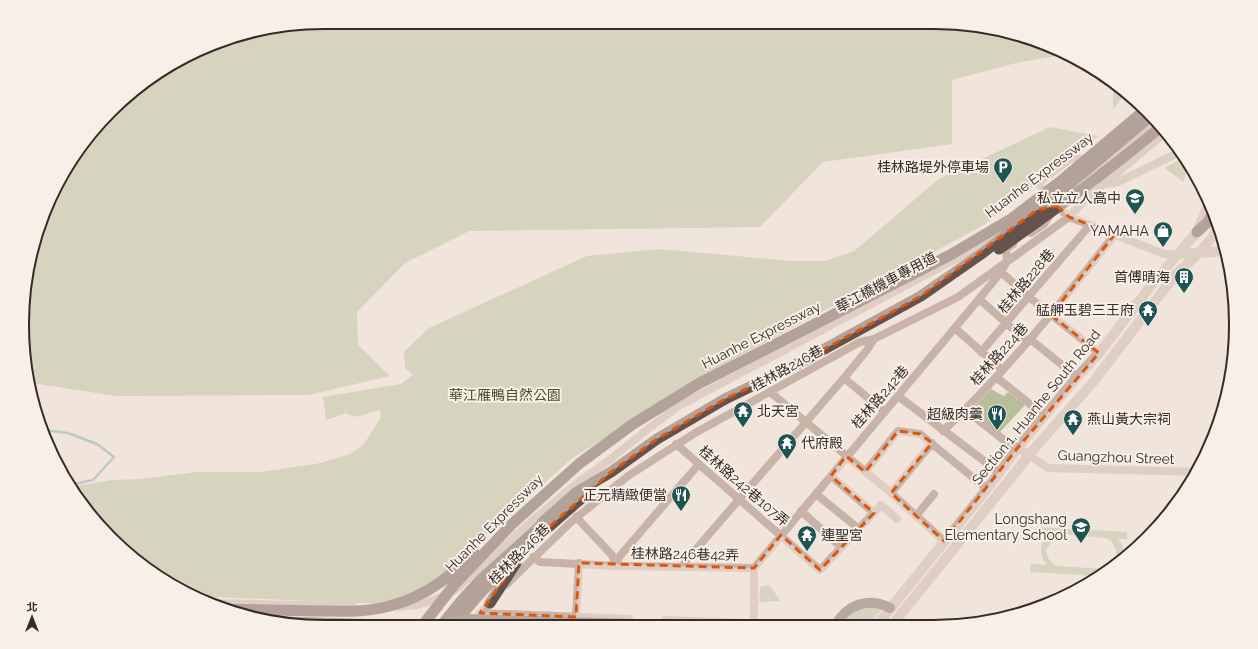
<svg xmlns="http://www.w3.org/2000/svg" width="1258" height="649" font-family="Raleway,'Noto Sans TC',sans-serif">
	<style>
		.green { fill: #b6be9c; fill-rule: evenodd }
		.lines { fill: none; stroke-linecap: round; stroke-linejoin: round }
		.stream { stroke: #7caba9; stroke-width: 2.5 }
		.minor { stroke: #c7b3a8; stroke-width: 8 }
		.tertiary { stroke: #c7b3a8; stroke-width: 10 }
		.primary { stroke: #766059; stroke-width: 10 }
		.trunk { stroke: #66524c; stroke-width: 11 }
		.minor-bridge { stroke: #c7b3a8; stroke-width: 8 }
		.primary-bridge { stroke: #766059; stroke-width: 10 }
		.trunk-bridge { stroke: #66524c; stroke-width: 11 }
		.marked { fill: none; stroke: #df570d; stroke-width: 3; stroke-dasharray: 8 5; stroke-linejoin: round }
		.labels { text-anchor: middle; stroke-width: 4; stroke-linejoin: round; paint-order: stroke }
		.poi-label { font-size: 14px; fill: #352b28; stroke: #f8efe7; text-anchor: end }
		.street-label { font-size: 14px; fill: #352b28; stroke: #f8efe7 }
		.park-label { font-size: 14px; fill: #47512d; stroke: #f8efe7 }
		.rim { fill: none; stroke: #352b28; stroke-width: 2 }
	</style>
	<rect width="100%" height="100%" fill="#f0e4db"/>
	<!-- green -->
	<path class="green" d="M325,22L953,23L1012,32L1068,54L1016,63L952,80V144L823,162L760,227L469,231L405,263L357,312L358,345L390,376L308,395L116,396L32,383L23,345L32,246L73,157L140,85L227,38Z
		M1113,82L1126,92L1113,110Z
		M1050,127L1098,136L984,225L721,366L571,459L408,605L191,596L110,538L73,493L70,487L113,480L142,479L197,472H261L321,463L350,454L364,444L381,417L380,410C366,411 361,422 346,413L326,420L323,397L401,384L413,375L405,368L404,352L429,328L587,256L659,249L791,261H826L854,251L939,179Z
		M1184,157L1189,164L1183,182L1165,168Z
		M991,389L1004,396L1008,392L1025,405L1000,432L971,410Z
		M1037,527L1127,532V539H1118L1123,546L1124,558L1117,565L1097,576L1030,572L1031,564L1046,565C1039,554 1039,545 1047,535L1037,534ZM1062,534L1106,538L1111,541L1116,550V557L1109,567L1104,569L1056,566L1049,560L1046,550L1052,541Z
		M770,585L780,601L759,602L760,587Z
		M864,606L880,607L881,610L869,624H842L847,616Z"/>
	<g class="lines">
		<!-- stream -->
		<path class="stream" d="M43,430L68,433L97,444L114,457L93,480L69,485"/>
		<!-- minor -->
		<path class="minor" d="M1082,159H1070L1038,183L1057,206L1069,217L1164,254H1179
			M1088,178L1157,121
			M1106,184L1118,182L1180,152
			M1031,233L1044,224L1050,215
			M1001,272L1029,297L1099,353
			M979,299L1028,342
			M956,329L1002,370
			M1030,339L1077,377
			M981,352L1090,225
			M996,377L1045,416
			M844,378L885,412
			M770,392L891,493L944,541
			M898,396L1000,473
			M966,410L1010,445L1018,448L1048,468L1196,472
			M943,431C1007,371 1061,303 1115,234
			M676,444L820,570L881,505L897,519
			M865,472L898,431L920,434L987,489
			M831,476L874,513
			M891,493L932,443
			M816,494L859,529
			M801,511L841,547
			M916,516L934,494
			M576,517L612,555L616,566
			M533,520L577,483L612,458L649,428L677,407L969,252L1009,227
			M533,557L540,562L616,566L754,568
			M616,566L619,557L699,464
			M683,566L685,562L844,378L867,350L874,339
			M506,585L571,522L628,476L695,433L860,342L874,339L958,297L1069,217L1085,200L1166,132
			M480,613L629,619
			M576,617L579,563
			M665,620L796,625
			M754,624V568L979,299L1001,272L1007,261L1006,249L1013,244
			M469,626L493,600"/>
		<!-- tertiary -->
		<path class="tertiary" d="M1179,254L1226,251
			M877,625L987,489L1020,445L1077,377L1099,353L1153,283L1197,232L1209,203
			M892,625L1015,473L1033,450L1094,381L1175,275L1195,257L1211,239L1219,225"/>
		<!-- primary -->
		<path class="primary" d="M271,621L429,626
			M836,625C847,604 869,597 890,608"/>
		<!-- trunk -->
		<path class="trunk" d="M1197,232L1208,222L1213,213
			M490,603L516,563
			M441,626L462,600L497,562L577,492L611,472L657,439L725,399
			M453,626C490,577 537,537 583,497"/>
		<!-- minor-bridge -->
		<path class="minor-bridge" d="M209,603L352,606
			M398,607L417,605L437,599L455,590L533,520"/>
		<!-- primary-bridge -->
		<path class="primary-bridge" d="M433,626L467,619L672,625"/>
		<!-- trunk-bridge -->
		<path class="trunk-bridge" d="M999,249C1055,210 1109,170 1162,126
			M725,399L799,363L921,296L984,252L1059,193L1151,116
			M226,609C256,610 285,610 315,611C341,611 368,613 393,605C426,596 450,577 474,553
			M422,626L454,585L512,524L580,463L633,424L698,384L952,254L1011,219L1062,180L1145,110"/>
	</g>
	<!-- marked area -->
	<path d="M0 0H1258V649H0ZM1057,206L1069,217L1115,234L1051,315L1099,353L1020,445L944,541L891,493L932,443L920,434L898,431L865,472L846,456L831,476L874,513L820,570L781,535L754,568L579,563L576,617L480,613L528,546L611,472L657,439L725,399L799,363L921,296L1037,210Z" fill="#f0e4db" fill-opacity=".55" fill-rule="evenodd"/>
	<path class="marked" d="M1057,206L1069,217L1115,234L1051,315L1099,353L1020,445L944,541L891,493L932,443L920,434L898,431L865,472L846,456L831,476L874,513L820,570L781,535L754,568L579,563L576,617L480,613L528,546L611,472L657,439L725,399L799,363L921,296L1037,210Z"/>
	<!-- icons -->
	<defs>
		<symbol id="parking-pin" viewBox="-11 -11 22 30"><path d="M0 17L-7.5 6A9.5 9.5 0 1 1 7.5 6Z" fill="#205452" stroke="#f8efe7"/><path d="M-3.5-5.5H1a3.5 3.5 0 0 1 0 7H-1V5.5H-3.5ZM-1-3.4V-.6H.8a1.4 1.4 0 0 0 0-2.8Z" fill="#fff"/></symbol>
		<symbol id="school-pin" viewBox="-11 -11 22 30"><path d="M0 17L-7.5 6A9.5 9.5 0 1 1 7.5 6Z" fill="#205452" stroke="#f8efe7"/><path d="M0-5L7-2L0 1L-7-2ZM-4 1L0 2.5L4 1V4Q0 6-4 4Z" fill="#fff"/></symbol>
		<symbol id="shop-pin" viewBox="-11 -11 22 30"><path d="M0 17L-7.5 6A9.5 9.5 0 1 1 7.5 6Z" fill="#205452" stroke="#f8efe7"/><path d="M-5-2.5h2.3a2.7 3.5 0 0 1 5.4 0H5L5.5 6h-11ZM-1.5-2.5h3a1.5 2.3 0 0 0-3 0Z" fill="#fff"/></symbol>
		<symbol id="building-pin" viewBox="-11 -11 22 30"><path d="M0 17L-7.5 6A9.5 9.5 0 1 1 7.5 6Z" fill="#205452" stroke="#f8efe7"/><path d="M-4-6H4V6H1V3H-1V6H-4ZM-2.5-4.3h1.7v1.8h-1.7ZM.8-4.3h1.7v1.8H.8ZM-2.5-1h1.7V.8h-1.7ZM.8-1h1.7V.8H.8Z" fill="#fff"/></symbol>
		<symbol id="temple-pin" viewBox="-11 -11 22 30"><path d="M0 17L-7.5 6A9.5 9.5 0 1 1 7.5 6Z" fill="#205452" stroke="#f8efe7"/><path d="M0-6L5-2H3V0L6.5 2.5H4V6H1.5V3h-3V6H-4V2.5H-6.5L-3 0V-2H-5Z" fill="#fff"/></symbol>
		<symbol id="restaurant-pin" viewBox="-11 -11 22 30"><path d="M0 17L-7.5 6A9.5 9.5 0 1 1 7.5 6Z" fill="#205452" stroke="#f8efe7"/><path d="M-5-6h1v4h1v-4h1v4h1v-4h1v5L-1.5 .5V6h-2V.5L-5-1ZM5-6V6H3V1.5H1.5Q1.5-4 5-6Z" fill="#fff"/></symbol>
	</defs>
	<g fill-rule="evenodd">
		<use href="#parking-pin" x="992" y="156" width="22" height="30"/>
		<use href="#school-pin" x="1124" y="187" width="22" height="30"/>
		<use href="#shop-pin" x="1152" y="220" width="22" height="30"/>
		<use href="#building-pin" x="1173" y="266" width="22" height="30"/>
		<use href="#temple-pin" x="1137" y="299" width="22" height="30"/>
		<use href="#temple-pin" x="732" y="400" width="22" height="30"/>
		<use href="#restaurant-pin" x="986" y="403" width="22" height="30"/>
		<use href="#temple-pin" x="1062" y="408" width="22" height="30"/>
		<use href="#temple-pin" x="776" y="432" width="22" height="30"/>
		<use href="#restaurant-pin" x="670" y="484" width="22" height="30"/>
		<use href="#school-pin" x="1070" y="516" width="22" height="30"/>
		<use href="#temple-pin" x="796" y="524" width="22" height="30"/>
	</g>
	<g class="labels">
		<!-- poi labels -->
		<g class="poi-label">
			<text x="989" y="172">桂林路堤外停車場</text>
			<text x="1121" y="203">私立立人高中</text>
			<text x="1149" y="236">YAMAHA</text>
			<text x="1170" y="282">首傅晴海</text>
			<text x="1134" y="315">艋舺玉碧三王府</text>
			<text x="757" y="416" text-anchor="start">北天宮</text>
			<text x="983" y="419">超級肉羹</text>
			<text x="1087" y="424" text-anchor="start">燕山黃大宗祠</text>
			<text x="801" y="448" text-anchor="start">代府殿</text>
			<text x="667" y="500">正元精緻便當</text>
			<text x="1067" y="524">Longshang<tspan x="1067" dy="16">Elementary School</tspan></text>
			<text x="821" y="540" text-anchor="start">連聖宮</text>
		</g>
		<!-- street labels -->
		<g class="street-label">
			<text transform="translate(1039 175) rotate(-37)" y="5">Huanhe Expressway</text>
			<text transform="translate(1026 281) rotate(-50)" y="5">桂林路228巷</text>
			<text transform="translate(886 282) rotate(-28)" y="5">華江橋機車專用道</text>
			<text transform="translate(761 335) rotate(-27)" y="5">Huanhe Expressway</text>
			<text transform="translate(999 354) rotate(-48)" y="5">桂林路224巷</text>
			<text transform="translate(787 368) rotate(-29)" y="5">桂林路246巷</text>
			<text transform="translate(880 397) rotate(-49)" y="5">桂林路242巷</text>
			<text transform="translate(1036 407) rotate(-51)" y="5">Section 1, Huanhe South Road</text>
			<text transform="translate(1116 457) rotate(2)" y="5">Guangzhou Street</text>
			<text transform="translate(744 486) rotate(41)" y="5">桂林路242巷107弄</text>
			<text transform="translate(494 523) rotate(-45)" y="5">Huanhe Expressway</text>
			<text transform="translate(519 554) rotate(-45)" y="5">桂林路246巷</text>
			<text transform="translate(685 554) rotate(1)" y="5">桂林路246巷42弄</text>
		</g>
		<!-- park labels -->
		<g class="park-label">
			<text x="505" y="400">華江雁鴨自然公園</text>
		</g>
	</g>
	<!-- crop -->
	<path d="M0 0H1258V649H0ZM324 29H934A295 295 0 0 1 1229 324V325A295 295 0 0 1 934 620H324A295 295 0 0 1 29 325V324A295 295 0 0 1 324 29Z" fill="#f8efe7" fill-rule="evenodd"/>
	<path class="rim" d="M324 29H934A295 295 0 0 1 1229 324V325A295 295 0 0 1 934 620H324A295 295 0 0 1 29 325V324A295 295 0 0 1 324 29Z"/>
	<!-- north arrow -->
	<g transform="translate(32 617)" stroke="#f8efe7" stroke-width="3" paint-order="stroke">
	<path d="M0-3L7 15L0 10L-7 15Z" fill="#352b28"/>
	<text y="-6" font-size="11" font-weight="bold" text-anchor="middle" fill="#352b28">北</text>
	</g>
</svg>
